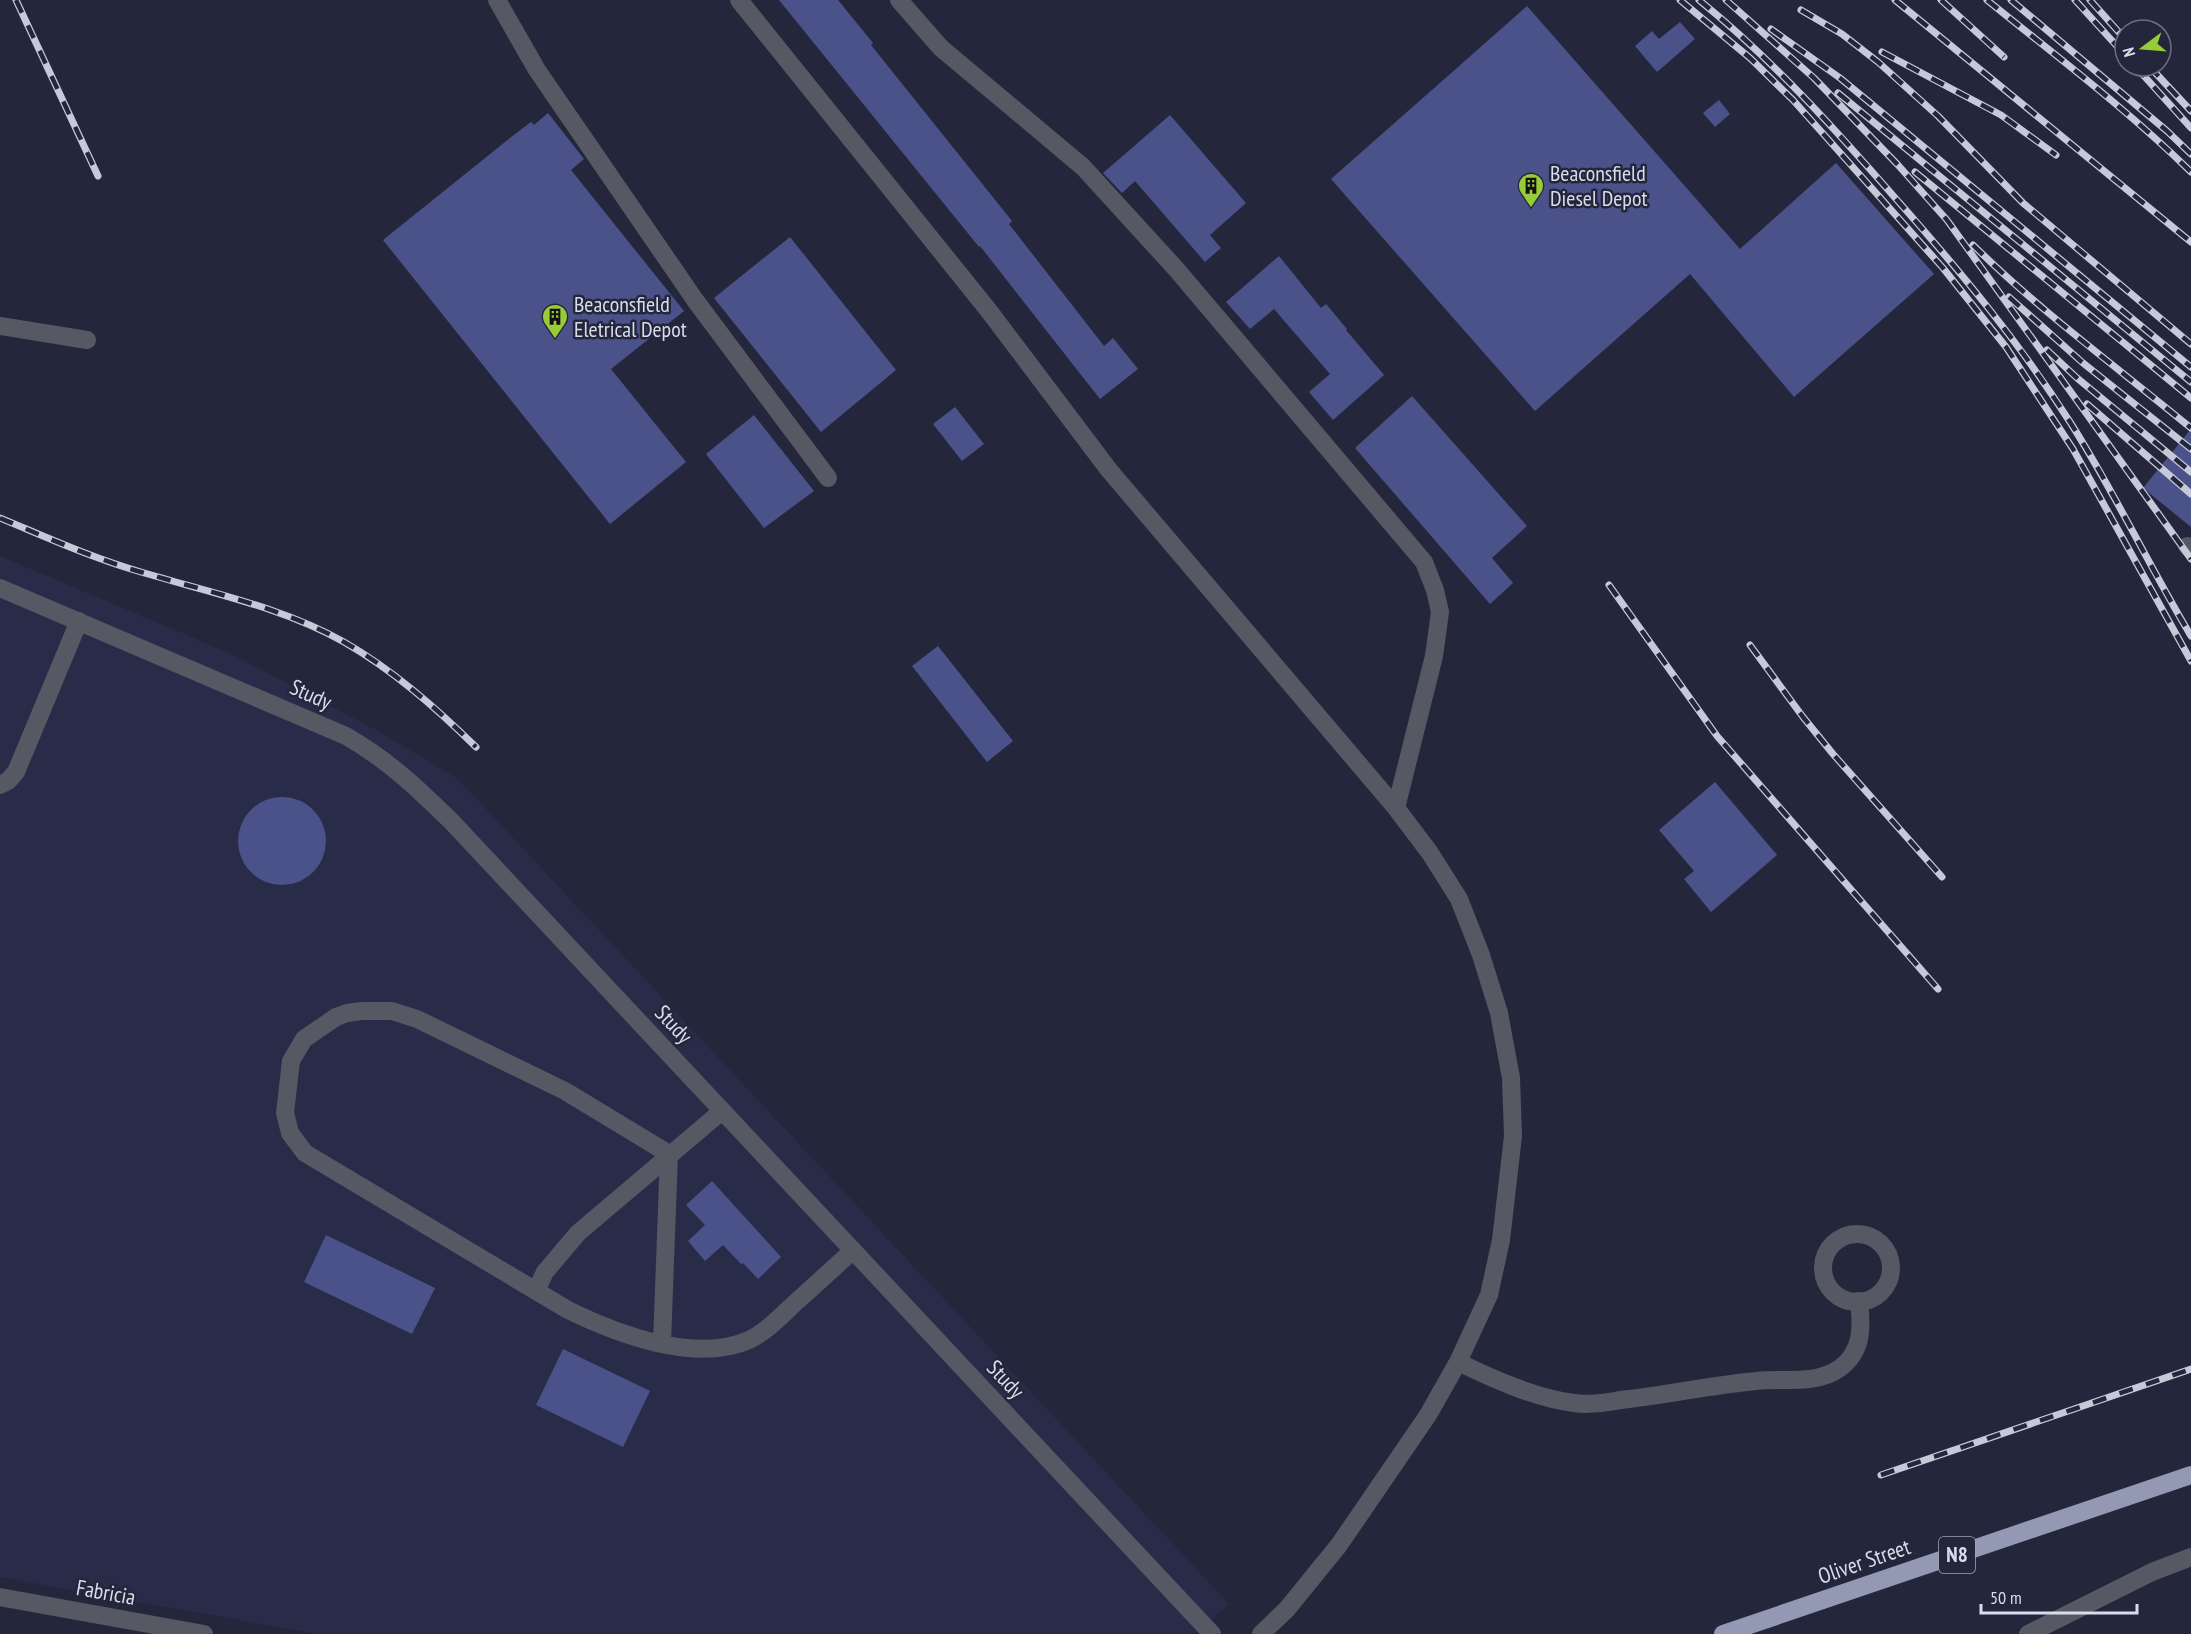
<svg xmlns="http://www.w3.org/2000/svg" width="2191" height="1634" font-family="'PT Sans Narrow',sans-serif">
	<style>
		.built { fill: #282c48 }
		.building { fill: #4b5289 }
		.lines { fill: none; stroke-linecap: round; stroke-linejoin: round }
		.minor { stroke: #565863; stroke-width: 18 }
		.highway { stroke: #9398b3; stroke-width: 18 }
		.rail-casing { stroke: #c6c9d8; stroke-width: 7 }
		.rail { stroke: #24273c; stroke-width: 4.5; stroke-dasharray: 14; stroke-linecap: butt }
		.labels { text-anchor: middle; stroke-width: 5; stroke-linejoin: round; paint-order: stroke }
		.shield { fill: #24273c; stroke: #a3a6b6; stroke-width: 1.5 }
		.shield-label { font-size: 21px; font-weight: bold; fill: #d9dcea }
		.poi-label { font-size: 22px; fill: #d9dcea; stroke: #24273c; text-anchor: start }
		.street-label { font-size: 22px; fill: #d9dcea; stroke: #24273c }
	</style>
	<rect width="100%" height="100%" fill="#24273c"/>
	<!-- built -->
	<path class="built" d="M0,556L229,653L376,730L457,778L1229,1604L1193,1634H317L0,1577Z"/>
	<!-- building -->
	<path class="building" d="M779,0H838L873,43L871,45L1012,221L1009,224L1104,346L1113,338L1138,369L1100,399L980,246L979,247Z
		M1527,6L1740,249L1836,163L1934,274L1794,397L1690,274L1535,411L1331,179Z
		M1680,22L1695,39L1657,72L1635,46L1652,31L1659,39Z
		M1719,100L1730,114L1715,127L1703,113Z
		M548,113L584,159L571,170L684,311L611,369L686,462L610,524L383,240L515,134L531,122L534,125Z
		M1170,115L1246,203L1210,235L1221,248L1205,262L1135,181L1122,193L1103,173Z
		M790,237L896,370L821,432L714,298Z
		M1279,256L1321,308L1326,304L1347,329L1346,330L1384,375L1333,420L1309,392L1330,374L1274,309L1250,329L1226,302Z
		M1412,396L1527,526L1492,558L1513,583L1490,604L1355,448Z
		M955,407L984,444L962,461L933,424Z
		M754,415L814,491L764,528L706,454Z
		M2191,429V527L2143,488Z
		M938,646L1013,741L987,762L912,666Z
		M1715,782L1777,855L1711,912L1684,879L1694,871L1659,830Z
		M238 841a44 44 0 1 1 88 0a44 44 0 1 1-88 0Z
		M712,1181L781,1257L758,1279L743,1263L741,1264L723,1245L705,1261L688,1241L705,1225L686,1205Z
		M326,1235L435,1288L412,1334L304,1282Z
		M563,1349L650,1391L623,1447L536,1405Z"/>
	<g class="lines">
		<!-- minor -->
		<path class="minor" d="M497,0L537,70L695,300L828,478
			M739,0L989,311L1109,470L1396,808L1430,853L1459,899L1481,955L1499,1013L1511,1078L1513,1136L1501,1240L1489,1295L1458,1362L1428,1415L1339,1545L1287,1609L1261,1634
			M899,0L941,48L1083,167L1177,270L1424,562L1435,590L1440,612L1434,656L1396,808
			M0,326L87,340
			M2187,546L2191,550
			M0,588L346,736C388,760 416,787 451,821L1212,1634
			M0,785L8,781L16,772L79,621
			M1823 1268a34 34 0 1 1 68 0a34 34 0 1 1-68 0Z
			M536,1291L545,1272L578,1233L722,1111
			M662,1343L669,1154L565,1091L417,1019L392,1011H362L347,1013L336,1017L304,1039L291,1061L285,1113L290,1133L305,1153L568,1310C617,1334 696,1364 749,1340C766,1332 781,1316 795,1303C815,1285 834,1268 853,1250
			M1458,1362C1493,1379 1535,1398 1574,1403C1592,1406 1611,1401 1629,1399C1671,1394 1713,1385 1756,1381C1783,1378 1817,1385 1840,1368C1863,1351 1862,1327 1859,1301
			M0,1597L204,1634
			M2028,1634L2152,1572L2191,1557"/>
		<!-- highway -->
		<path class="highway" d="M1723,1634L2191,1475"/>
		<defs>
			<path id="rail" d="M16,0L98,176
				M1680,0L1750,58L1793,100L1943,268L2006,347L2073,449L2191,661
				M1699,0C1773,60 1835,129 1897,200C1960,271 2019,342 2070,422C2114,491 2149,566 2191,636
				M1726,0L1814,78L1898,165L1947,220L2191,559
				M1895,0L2191,242
				M1941,0L2004,57
				M1987,0C2056,56 2128,110 2191,172
				M2011,0L2167,131L2191,154
				M2075,0L2125,55
				M2090,0L2125,39
				M1801,10L1842,34L1878,62L1938,116L2023,203L2191,344
				M1771,29L1840,78L2191,367
				M1882,52L2001,115L2056,155
				M2135,66L2191,128
				M2149,66L2191,111
				M1838,93L2191,382
				M1915,172L2191,398
				M1973,245C2040,311 2118,368 2191,428
				M2009,297L2083,363L2191,449
				M2047,350L2077,378L2191,472
				M2087,404L2191,494
				M0,518C46,537 92,558 141,572C208,592 282,607 344,642C393,670 436,708 476,747
				M1609,585L1717,736L1938,989
				M1750,645L1803,717L1833,754L1942,877
				M1881,1475L2191,1369"/>
		</defs>
		<!-- rail casing -->
		<use href="#rail" class="rail-casing"/>
		<!-- rail -->
		<use href="#rail" class="rail"/>
	</g>
	<!-- icons -->
	<defs>
		<symbol id="building-pin" viewBox="-11 -11 22 30"><path d="M0 17L-7.5 6A9.5 9.5 0 1 1 7.5 6Z" fill="#98cb38" stroke="#24273c"/><path d="M-4-6H4V6H1V3H-1V6H-4ZM-2.5-4.3h1.7v1.8h-1.7ZM.8-4.3h1.7v1.8H.8ZM-2.5-1h1.7V.8h-1.7ZM.8-1h1.7V.8H.8Z" fill="#111"/></symbol>
	</defs>
	<g fill-rule="evenodd">
		<use href="#building-pin" x="1516" y="171" width="30" height="40"/>
		<use href="#building-pin" x="540" y="302" width="30" height="40"/>
	</g>
	<g class="labels">
		<!-- shield labels -->
		<rect class="shield" x="1939" y="1537" width="36" height="36" rx="4.5"/>
		<g class="shield-label">
			<text x="1957" y="1562">N8</text>
		</g>
		<!-- poi labels -->
		<g class="poi-label">
			<text x="1550" y="181">Beaconsfield<tspan x="1550" dy="25">Diesel Depot</tspan></text>
			<text x="574" y="312">Beaconsfield<tspan x="574" dy="25">Eletrical Depot</tspan></text>
		</g>
		<!-- street labels -->
		<g class="street-label">
			<text transform="translate(311 694) rotate(24)" y="8">Study</text>
			<text transform="translate(674 1024) rotate(47)" y="8">Study</text>
			<text transform="translate(1006 1379) rotate(47)" y="8">Study</text>
			<text transform="translate(1864 1561) rotate(-19)" y="8">Oliver Street</text>
			<text transform="translate(106 1592) rotate(10)" y="8">Fabricia</text>
		</g>
	</g>
	<!-- north arrow -->
	<g transform="translate(2143 48) rotate(254)"><circle r="28" fill="#24273c" stroke="#6c6f82" stroke-width="1.5"/>
	<path d="M0-4.5L10 22L0 15L-10 22Z" fill="#98cb38"/>
	<text y="-9" font-size="16" font-weight="bold" text-anchor="middle" fill="#d9dcea">N</text>
	</g>
	<!-- scale -->
	<path d="M1981 1604v9h156v-9" fill="none" stroke="#d9dcea" stroke-width="3"/>
	<text x="1990" y="1604" font-size="18" fill="#d9dcea" stroke="#24273c" stroke-width="4.5" paint-order="stroke">50 m</text>
</svg>
